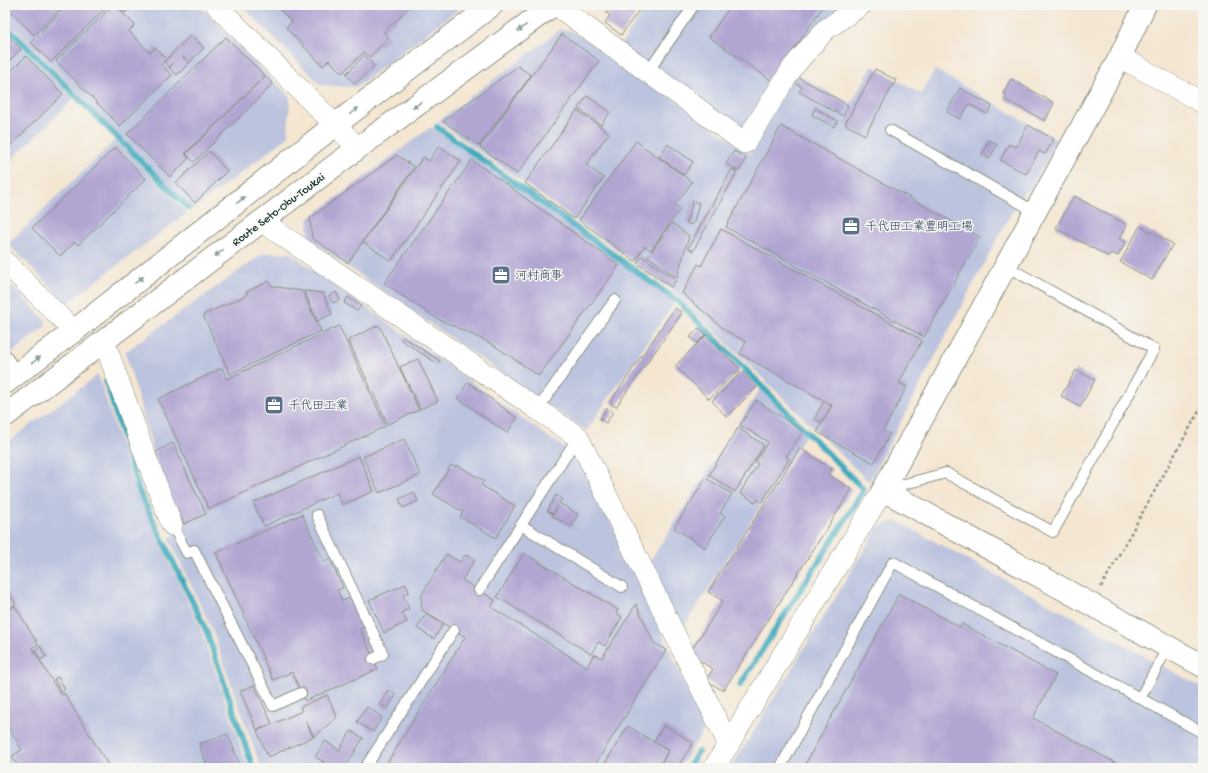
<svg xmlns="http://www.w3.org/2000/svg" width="1208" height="773" font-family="'Gochi Hand','Klee One',sans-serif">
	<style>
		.industrial { fill: #bbc3de }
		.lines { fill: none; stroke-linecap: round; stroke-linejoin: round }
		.stream { stroke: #40abbf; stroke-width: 6 }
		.building { fill: #b1a5d2 }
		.lane-casing { stroke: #8a9282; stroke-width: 12 }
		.street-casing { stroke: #8a9282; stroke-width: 22 }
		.secondary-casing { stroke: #8a9282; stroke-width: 24 }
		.primary-casing { stroke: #8a9282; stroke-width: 24 }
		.path { stroke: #8a9282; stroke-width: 2.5; stroke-dasharray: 3 3; stroke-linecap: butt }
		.lane { stroke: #fff; stroke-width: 10 }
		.street { stroke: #fff; stroke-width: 21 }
		.secondary { stroke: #fff; stroke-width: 22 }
		.primary { stroke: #fff; stroke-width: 22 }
		.oneway { fill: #8f9e9a }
		.labels { text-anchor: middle; stroke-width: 3; stroke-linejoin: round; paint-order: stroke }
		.street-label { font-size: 12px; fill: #1f3d34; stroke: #f6f6f2 }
		.service-label { font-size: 12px; font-weight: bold; fill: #4e5e75; stroke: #f6f6f2; text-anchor: start }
	</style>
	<rect width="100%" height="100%" fill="#f6f6f2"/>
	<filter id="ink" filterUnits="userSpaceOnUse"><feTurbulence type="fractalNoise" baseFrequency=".025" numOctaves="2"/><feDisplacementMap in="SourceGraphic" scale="8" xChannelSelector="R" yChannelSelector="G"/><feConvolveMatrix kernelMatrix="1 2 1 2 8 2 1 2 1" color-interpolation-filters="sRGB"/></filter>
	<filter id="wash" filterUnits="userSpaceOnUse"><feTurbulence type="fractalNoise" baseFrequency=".012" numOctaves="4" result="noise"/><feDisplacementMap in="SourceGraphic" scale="16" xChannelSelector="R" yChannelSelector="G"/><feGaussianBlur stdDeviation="0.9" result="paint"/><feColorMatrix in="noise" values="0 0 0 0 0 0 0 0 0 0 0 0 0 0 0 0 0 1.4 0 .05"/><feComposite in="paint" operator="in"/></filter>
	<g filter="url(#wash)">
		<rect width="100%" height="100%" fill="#f4e6d1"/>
		<!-- industrial -->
		<path class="industrial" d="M5,5H199L290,97L288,137L193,209L5,19Z
			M241,5H464L356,87L321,85Z
			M648,5H848L744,131L620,46Z
			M5,30L74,99L5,166Z
			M560,30H569L603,48L750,154L795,73L851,104L872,66L921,94L935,70L1058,140L1029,192L1025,190L1005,224L869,482L675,292L438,121Z
			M431,127L675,302L586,431L308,239V219Z
			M115,140L187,213L67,303L8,244Z
			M264,253H290L584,462L705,728L680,768H261L211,627L169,539L181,526L162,482L125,352Z
			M5,280L46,320V326L5,358Z
			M98,375L135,490L200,628L248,768H5V444Z
			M760,389L807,433L680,633L648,564Z
			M897,521L1203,688V768H731L879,526Z"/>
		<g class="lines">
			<!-- stream -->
			<path class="stream" d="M5,25L188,208
				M437,127L680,303L864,490L740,685
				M106,381L139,491L206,630L253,768
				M688,768L698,752"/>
		</g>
		<g id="blocks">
			<!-- building -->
			<path class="building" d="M5,5H65L34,35Z
				M68,5H109L51,62L31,42Z
				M113,5H115L135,25L129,31L150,53L155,47L166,58L161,64L172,75L120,126L56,61Z
				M122,5H129L131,7L125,13L119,8Z
				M275,5H412L384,32L389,38L369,57L364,52L342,73L329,60L323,66L286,28L292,22Z
				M611,5H634L640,9L621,35L605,23L610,15L606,13Z
				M731,5H824L772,81L709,37Z
				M5,33L21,49L5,65Z
				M562,34L599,61L517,174L480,147Z
				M191,35L204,48L189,63L181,55L189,63L177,75L169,68L173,63L169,67L164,62Z
				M226,37L265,76L185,154L189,158L170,177L127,134Z
				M365,55L374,66L355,84L346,74Z
				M26,56L63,94L5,151V77Z
				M518,66L531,75L479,146L443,121Z
				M875,69L896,80L865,135L845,124Z
				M265,76L273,84L194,162L186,154Z
				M798,77L848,105L843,116L799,92L802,87L795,83Z
				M1011,79L1054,103L1045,121L1004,99L1007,95L1003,93Z
				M960,88L992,106L987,114L969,104L960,119L947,112Z
				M587,96L610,112L601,125L578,108Z
				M815,108L838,121L834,127L812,115Z
				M577,110L609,133L586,165L604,178L574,219L525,183Z
				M1028,125L1054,139L1045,154L1039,151L1026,174L1000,160L1009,144L1016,147Z
				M781,126L980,237L924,337L726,227Z
				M989,140L997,145L989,159L982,154Z
				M636,141L692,182L675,205L680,209L651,250L645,246L635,261L579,220Z
				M668,144L693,162L684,175L659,157Z
				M439,146L461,161L391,261L363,242L423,157L429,161Z
				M115,147L146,179L78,245L75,242L60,256L32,228Z
				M209,151L227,171L195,203L176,183Z
				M734,151L746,158L739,171L726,164Z
				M397,155L414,167L348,263L312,238L310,218Z
				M472,160L619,265L539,376L492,344L434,317L384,283Z
				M732,169L737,172L693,251L688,248Z
				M1074,196L1127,225L1119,239L1126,242L1118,256L1111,253L1109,257L1056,228Z
				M693,201L699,203L693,225L686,223Z
				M672,223L689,236L677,278L648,256Z
				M1140,226L1173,244L1152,280L1120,262Z
				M721,229L922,340L899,383L907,387L883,431L890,434L874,463L817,432L832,405L740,354L746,342L725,330L682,293L698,264L701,266Z
				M642,256L676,280L671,287L637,263Z
				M269,281L272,286L302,291L321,331L230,374L203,315L247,295L246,292Z
				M304,291L323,293L332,314L317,321Z
				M336,292L340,300L333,303L329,296Z
				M348,297L361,306L357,311L344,303Z
				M675,308L682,313L616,407L610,402Z
				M379,325L419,410L388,424L348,340Z
				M339,326L386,426L209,509L158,399L222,368L227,379Z
				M699,328L706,334L697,343L690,337Z
				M706,335L740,369L709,399L675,366Z
				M403,337L440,361L438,364L401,340Z
				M418,359L438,401L420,409L400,367Z
				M1076,370L1095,380L1080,407L1061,396Z
				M742,371L757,387L727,417L712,401Z
				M468,382L517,418L507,433L457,398Z
				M756,400L803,431L786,457L789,459L762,502L758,499L756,503L740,493L758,464L755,462L768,442L740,425Z
				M824,401L831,406L821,423L814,419Z
				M607,408L613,412L606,423L600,419Z
				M738,428L764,445L735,492L709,475Z
				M404,439L420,475L379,493L363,457Z
				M173,443L206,514L184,524L163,480L156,452Z
				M800,448L832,469L828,474L852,489L723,691L706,680L713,669L689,654L723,601L708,592Z
				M359,456L374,491L342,505L337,493L264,526L253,503Z
				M451,465L456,467L457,465L484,481L481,485L515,506L496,538L460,517L463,512L433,494Z
				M706,478L732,494L720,513L725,516L705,548L674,528Z
				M414,492L418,501L403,508L399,499Z
				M556,495L562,499L559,503L578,514L571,527L552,516L558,506L553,514L547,511Z
				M302,514L324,562L330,559L343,588L337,590L342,601L352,597L366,626L360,629L378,669L305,701L292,672L273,680L216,553Z
				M524,553L618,610L616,613L622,617L605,646L598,642L591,654L497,597Z
				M446,554L460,562L465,555L475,560L462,580L495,600L491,607L587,667L594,654L602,658L636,604L654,643L666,650L593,768H384L465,637L422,610L421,596Z
				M406,584L409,592L403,595L409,609L402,612L407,622L384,633L369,600Z
				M9,594L16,604L8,609L5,603V596Z
				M899,594L960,627L962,624L1056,675L1033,718L1125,768H803Z
				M15,606L38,644L32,648L61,695L64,693L110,768H19L12,756L22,750L5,721V607L7,611Z
				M426,614L443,624L434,639L417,628Z
				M40,646L46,656L41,660L35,650Z
				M58,677L65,689L61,692L54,679Z
				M254,685L272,724L257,730L240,691Z
				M388,690L396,695L387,709L380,704Z
				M327,695L337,717L314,737L306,721L313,737L268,757L257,731L302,711L300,707Z
				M367,707L382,717L373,732L357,722Z
				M664,725L693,743L677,768H658L669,750L654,741Z
				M628,726L668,751L658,768H602Z
				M351,731L363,738L345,768H320L324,762L315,757L325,741L339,750Z
				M228,734L241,768H208L199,744Z"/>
		</g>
	</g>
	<g filter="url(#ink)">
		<use href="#blocks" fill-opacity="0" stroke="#8a9282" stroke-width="1"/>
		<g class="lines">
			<defs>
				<path id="lane" d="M648,72L694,5
					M890,130L1036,212
					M5,354L17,374
					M537,410L615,300
					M886,489L946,473L1053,532L1154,349L1006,266
					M317,515L383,654L373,659
					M172,525L187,553L194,550L273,706L301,693
					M521,525L622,587
					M479,590L578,437
					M1140,698L1168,647
					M365,768L454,630
					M780,768L893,562L1203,733"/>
				<path id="street" d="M216,5L358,148
					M556,5L745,143L793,67L825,30L861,5
					M1120,57L1203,103
					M261,221L578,437L729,745
					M5,262L74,331
					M104,341L147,460L172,525
					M714,768L883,490"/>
				<path id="secondary" d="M1145,5L1120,57L883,490L1203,666"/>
				<path id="primary" d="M5,383L74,331L335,125L492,5
					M5,416L358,148L553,5"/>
			</defs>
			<!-- lane casing -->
			<use href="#lane" class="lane-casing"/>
			<!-- street casing -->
			<use href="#street" class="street-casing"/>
			<!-- secondary casing -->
			<use href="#secondary" class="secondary-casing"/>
			<!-- primary casing -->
			<use href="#primary" class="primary-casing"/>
			<!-- path -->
			<path class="path" d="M1101,587L1203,404"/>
			<!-- lane -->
			<use href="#lane" class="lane"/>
			<!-- street -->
			<use href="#street" class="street"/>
			<!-- secondary -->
			<use href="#secondary" class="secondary"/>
			<!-- primary -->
			<use href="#primary" class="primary"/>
		</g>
		<!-- one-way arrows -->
		<defs><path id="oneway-solid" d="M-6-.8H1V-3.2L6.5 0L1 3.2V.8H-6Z"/></defs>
		<g class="oneway">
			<use href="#oneway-solid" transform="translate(522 28) rotate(144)"/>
			<use href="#oneway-solid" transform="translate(417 105) rotate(144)"/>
			<use href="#oneway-solid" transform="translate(354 111) rotate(-37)"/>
			<use href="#oneway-solid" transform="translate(241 200) rotate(-38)"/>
			<use href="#oneway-solid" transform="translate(219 253) rotate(143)"/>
			<use href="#oneway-solid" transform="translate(139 280) rotate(-38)"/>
			<use href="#oneway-solid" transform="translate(36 360) rotate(-37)"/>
		</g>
	</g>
	<!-- icons -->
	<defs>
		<symbol id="office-square" viewBox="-11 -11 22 22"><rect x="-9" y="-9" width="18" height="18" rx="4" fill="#5c6f8a" stroke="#f6f6f2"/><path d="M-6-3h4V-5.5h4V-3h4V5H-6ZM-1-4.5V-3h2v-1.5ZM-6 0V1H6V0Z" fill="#fff"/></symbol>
	</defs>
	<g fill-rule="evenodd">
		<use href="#office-square" x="840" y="215" width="22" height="22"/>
		<use href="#office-square" x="490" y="264" width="22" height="22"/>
		<use href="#office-square" x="263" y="394" width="22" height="22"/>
	</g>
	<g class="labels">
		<!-- street labels -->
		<g class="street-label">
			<text transform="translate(278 209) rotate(-37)" y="4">Route Seto-Obu-Toukai</text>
		</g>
		<!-- service labels -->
		<g class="service-label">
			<text x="865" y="230">千代田工業豊明工場</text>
			<text x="515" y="279">河村商事</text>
			<text x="288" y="409">千代田工業</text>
		</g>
	</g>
	<!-- margin -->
	<rect width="1208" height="773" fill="none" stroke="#f6f6f2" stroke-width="20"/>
</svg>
